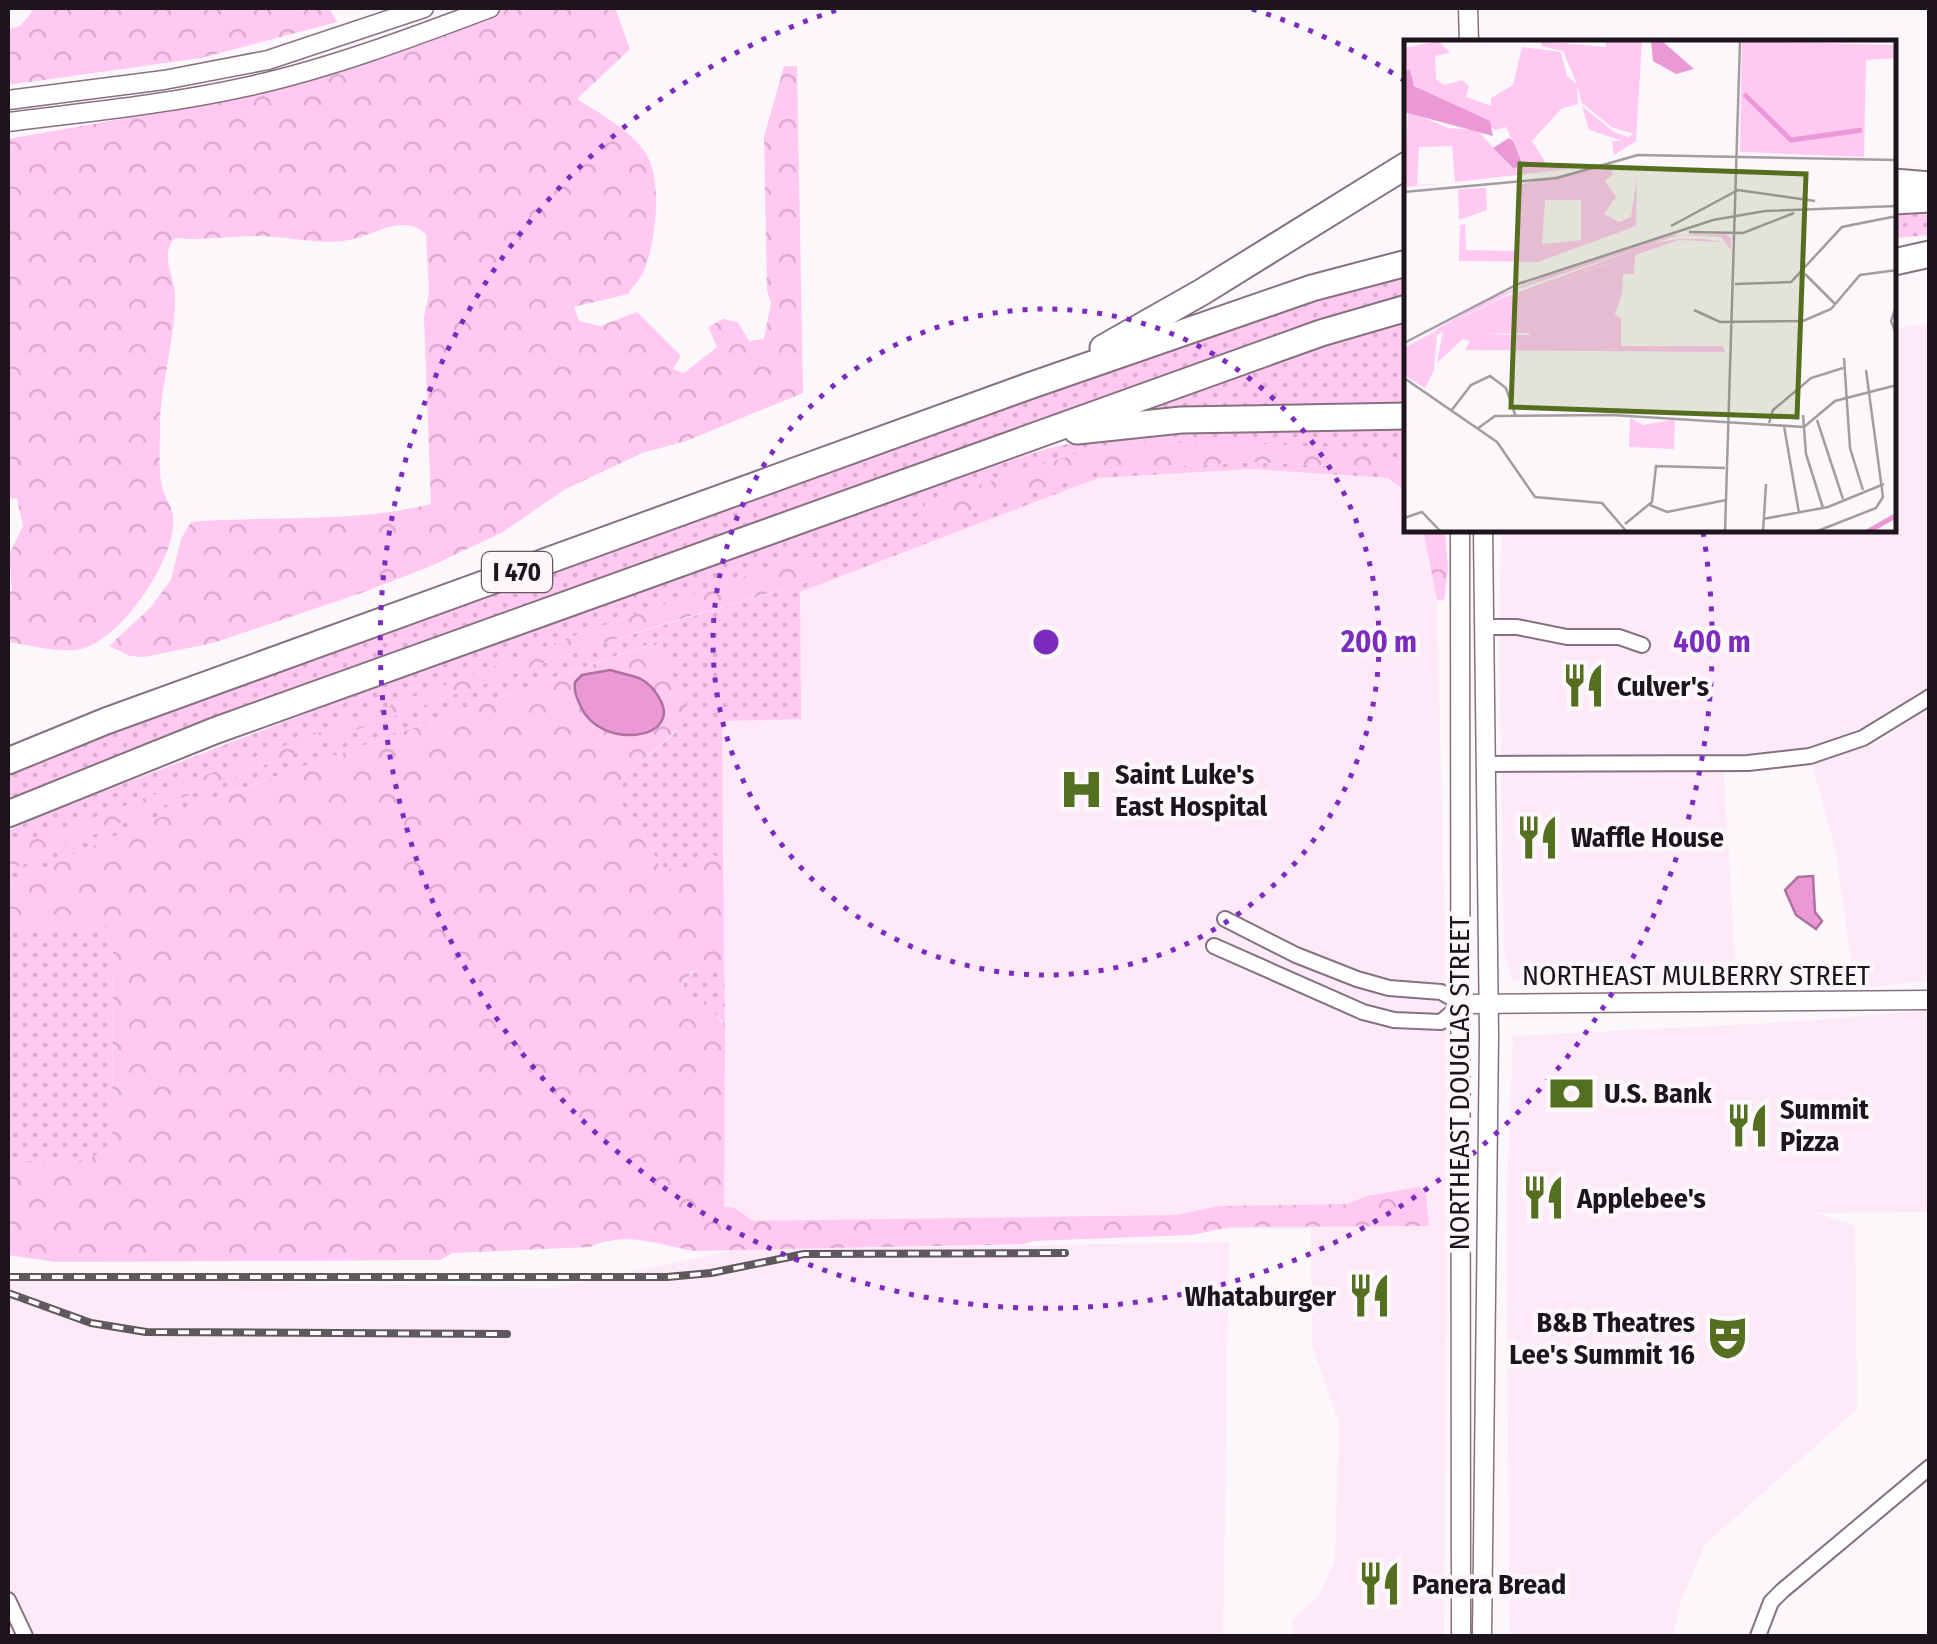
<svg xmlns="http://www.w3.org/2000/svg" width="1937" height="1644" font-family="'Fira Sans Condensed',sans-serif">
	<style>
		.built { fill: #fde9f7 }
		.grass { fill: url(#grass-dots) }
		.forest { fill: url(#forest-crowns); fill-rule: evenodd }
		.water { fill: #eb98d7; stroke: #ae719f; stroke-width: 2.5 }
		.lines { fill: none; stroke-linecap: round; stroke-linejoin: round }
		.minor-casing { stroke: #877181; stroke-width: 18 }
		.tertiary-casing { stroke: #877181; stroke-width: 21 }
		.secondary-casing { stroke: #877181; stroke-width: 21 }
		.motorway-casing { stroke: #877181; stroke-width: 29 }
		.minor { stroke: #fff; stroke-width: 14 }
		.tertiary { stroke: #fff; stroke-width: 18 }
		.secondary { stroke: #fff; stroke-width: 18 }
		.motorway { stroke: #fff; stroke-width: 25 }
		.rail-casing { stroke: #5f585d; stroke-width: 8 }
		.rail { stroke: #fcf7fa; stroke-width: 4; stroke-dasharray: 11; stroke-linecap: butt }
		.ring { fill: none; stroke: #7b2cbf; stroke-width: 5; stroke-dasharray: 5 10 }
		.labels { text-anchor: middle; stroke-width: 9; stroke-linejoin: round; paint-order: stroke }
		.shield { fill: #fcf7fa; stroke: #61595f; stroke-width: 2.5 }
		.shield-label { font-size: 25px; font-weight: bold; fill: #1e151c }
		.poi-label { font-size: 28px; font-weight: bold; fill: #1e151c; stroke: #fcf7fa; text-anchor: start }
		.street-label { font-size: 28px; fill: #1e151c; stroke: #fcf7fa }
		.inset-river { fill: none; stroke: #eb98d7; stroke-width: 5 }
		.inset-road { fill: none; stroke: #a39da1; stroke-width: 2.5 }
		.view { fill: #556f21; fill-opacity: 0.15; stroke: #556f21; stroke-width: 5 }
		.inset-edge { fill: none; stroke: #1e151c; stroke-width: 5 }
		.centre { fill: #7b2cbf; stroke: #fcf7fa; stroke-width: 5 }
		.ring-label { font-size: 30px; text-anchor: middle; font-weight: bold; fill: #7b2cbf; stroke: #fcf7fa; stroke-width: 9; stroke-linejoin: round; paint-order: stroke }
	</style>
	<defs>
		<pattern id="grass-dots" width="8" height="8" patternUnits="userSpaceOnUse" patternTransform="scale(2.5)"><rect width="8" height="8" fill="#ffc9f1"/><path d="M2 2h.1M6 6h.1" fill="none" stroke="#daacce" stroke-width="1.8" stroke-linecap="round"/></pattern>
		<pattern id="forest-crowns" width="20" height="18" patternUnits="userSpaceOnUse" patternTransform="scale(2.5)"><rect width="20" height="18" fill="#ffc9f1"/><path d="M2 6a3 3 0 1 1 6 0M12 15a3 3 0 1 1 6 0" fill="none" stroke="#daacce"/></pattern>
	</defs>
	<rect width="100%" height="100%" fill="#fcf7fa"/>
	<!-- built -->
	<path class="built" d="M1929,323V694L1811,760L1723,763L1737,988L1513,980L1504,953L1499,639L1501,530H1894L1895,328Z
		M1252,469L1390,478L1407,492V530H1423L1437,600L1448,1062L1444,1636H1293L1292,1620L1318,1597L1335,1561L1339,1422L1312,1345L1311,1229L724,1228L722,721L800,718V592L1098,478Z
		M1929,706V981L1869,987L1852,967L1836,852L1812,764L1880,742Z
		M1929,1010V1212L1816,1213L1855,1226L1857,1409L1705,1544L1679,1605L1674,1636H1510L1506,1220L1513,1036L1808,1021Z
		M1229,1242L1223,1636H8V1277L552,1288L735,1250Z"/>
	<!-- grass -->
	<path class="grass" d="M1929,207V235L1895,238L1894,209Z
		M1407,271V301L1068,412L133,749L8,803V773L131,722L1226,326Z
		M1407,321V406L1114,419L1297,352Z
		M1407,428V467L1377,449L1159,440L1100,446L927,502L935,524L1098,470L1256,462L1377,469L1390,478L1252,469L1098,478L800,592L801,719L722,721L723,858L708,854C693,870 681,872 660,867L638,823L619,802V782L677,731L658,641L144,823L8,884V871C193,790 382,717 574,653C656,626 739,603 821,578L819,559L797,558L572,637L8,851V831L47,813L331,704L964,475L1049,448L1101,437L1145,432Z
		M113,925L112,1144C87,1171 42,1160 8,1160V930Z
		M724,969L725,1027L720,1018L682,996L684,982L693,972Z"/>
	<!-- forest -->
	<path class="forest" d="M30,8H329L337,22L201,58L8,85V29L20,26L32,12Z
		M500,8H615L630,49L577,99C599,113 630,130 645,152C663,178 656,240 645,268C642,277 633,286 628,294L574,307L579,321L600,326L637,312L681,356L673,369L684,373L717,347L708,327L723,319L738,322L749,341L764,339L771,303L767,290L764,137L784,66H797L803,393L686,441L642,453L564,490L503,532L431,566L364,592L213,643L144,657L130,656L109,646L150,608L171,580L181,539L191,522C272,515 352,524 431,504L424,317L429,293L426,234C403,214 378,233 354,239C325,246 290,237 261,236C232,236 204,241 175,238C159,255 175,277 175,296C176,335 161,383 160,425C160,446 158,467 162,487C164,496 171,505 173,515C179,557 118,646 76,650C55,652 29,645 8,642V592L12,591L9,555L23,526L17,498L8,499V139L212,103L295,80Z
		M1159,440L1377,449L1407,467V492L1377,469L1256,462L1098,470L935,524L916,517L927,502L1100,446Z
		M1423,530H1445L1448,569L1444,600H1437Z
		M797,558L820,559L822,578C739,602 656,625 574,653C382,717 193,790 8,871V851L15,847L572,637Z
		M659,641L688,710L687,721L619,782V802L638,823L660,867C681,872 693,870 708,854L723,858L724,969L692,972L684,982L682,996L706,1001L725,1027L724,1207L735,1208L753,1221L1178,1215L1217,1206L1347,1204L1367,1196L1419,1187L1426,1195L1429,1226L1230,1227L1192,1235L1033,1241L1024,1244L693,1251C656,1244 626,1231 590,1247L452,1253L440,1260L55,1262L8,1255V1160C42,1160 87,1171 112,1144L113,926L8,930V884L144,823ZM642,680C657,691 664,702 664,721L646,733Z"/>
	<!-- water -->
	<path class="water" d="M610,670C620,673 632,675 641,679C648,683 654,689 658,696C687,740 599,752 580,705C576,696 574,691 575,682L582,675Z
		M1813,876L1815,912L1822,921L1816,929L1796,915L1785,890L1798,877Z"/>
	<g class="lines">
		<defs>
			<path id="minor" d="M1483,627H1517L1567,637H1619L1642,645
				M1485,764L1748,763L1810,756L1863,738L1930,697
				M1214,946L1363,1012L1394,1020L1441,1022L1462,1004L1441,992L1389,988L1357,979L1296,955L1225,919
				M8,1600L25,1636
				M1758,1636L1771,1602L1782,1591L1930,1467"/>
			<path id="tertiary" d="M1462,1004L1930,1000"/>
			<path id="secondary" d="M1468,8L1469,42
				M8,100L164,80L268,60L424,8
				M8,122C89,112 170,104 250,86C331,68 413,37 490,8
				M1460,530L1461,1636
				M1482,1636L1489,1035L1483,530"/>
			<path id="motorway" d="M1894,182L1930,185
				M1894,201L1930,199
				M1894,262L1930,254
				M1103,348L1202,292L1407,165
				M1077,431L1181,420L1407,416
				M8,761L106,721L1029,386L1312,288L1407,263
				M8,814L214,731L1321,333L1407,308"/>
		</defs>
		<!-- minor casing -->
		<use href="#minor" class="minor-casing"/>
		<!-- tertiary casing -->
		<use href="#tertiary" class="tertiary-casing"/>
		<!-- secondary casing -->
		<use href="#secondary" class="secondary-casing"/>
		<!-- motorway casing -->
		<use href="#motorway" class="motorway-casing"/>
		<!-- minor -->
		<use href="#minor" class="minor"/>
		<!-- tertiary -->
		<use href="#tertiary" class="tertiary"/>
		<!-- secondary -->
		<use href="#secondary" class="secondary"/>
		<!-- motorway -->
		<use href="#motorway" class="motorway"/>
		<defs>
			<path id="rail" d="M8,1277H667L711,1273L804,1254L1065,1253
				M8,1293L91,1323L146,1332L507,1334"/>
		</defs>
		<!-- rail casing -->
		<use href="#rail" class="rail-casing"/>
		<!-- rail -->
		<use href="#rail" class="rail"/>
	</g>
	<!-- distance rings -->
	<g class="ring">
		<circle cx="1046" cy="642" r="333"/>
		<path d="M1252 9A666 666 0 0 1 1404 80M1703 532A666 666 0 1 1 840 9"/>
	</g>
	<!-- icons -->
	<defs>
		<symbol id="restaurant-bare" viewBox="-9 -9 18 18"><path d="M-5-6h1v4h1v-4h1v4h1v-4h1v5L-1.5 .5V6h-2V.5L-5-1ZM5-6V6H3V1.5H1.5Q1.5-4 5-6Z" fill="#556f21" stroke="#fcf7fa" stroke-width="2.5" paint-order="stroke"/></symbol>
		<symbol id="hospital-bare" viewBox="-9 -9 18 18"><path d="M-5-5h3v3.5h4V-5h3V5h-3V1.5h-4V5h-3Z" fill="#556f21" stroke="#fcf7fa" stroke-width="2.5" paint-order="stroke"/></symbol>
		<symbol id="bank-bare" viewBox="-9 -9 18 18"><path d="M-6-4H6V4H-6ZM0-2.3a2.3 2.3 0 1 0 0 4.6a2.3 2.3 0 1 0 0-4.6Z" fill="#556f21" stroke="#fcf7fa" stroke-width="2.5" paint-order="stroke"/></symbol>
		<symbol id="theatre-bare" viewBox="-9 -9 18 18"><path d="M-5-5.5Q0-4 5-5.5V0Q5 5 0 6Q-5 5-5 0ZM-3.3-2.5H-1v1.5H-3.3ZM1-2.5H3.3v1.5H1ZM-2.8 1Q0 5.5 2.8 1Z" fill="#556f21" stroke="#fcf7fa" stroke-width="2.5" paint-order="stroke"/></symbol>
	</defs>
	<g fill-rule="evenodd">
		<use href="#restaurant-bare" x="1552" y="654" width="63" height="63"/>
		<use href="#hospital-bare" x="1050" y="758" width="63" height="63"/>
		<use href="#restaurant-bare" x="1506" y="806" width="63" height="63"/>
		<use href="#bank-bare" x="1540" y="1062" width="63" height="63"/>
		<use href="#restaurant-bare" x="1716" y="1094" width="63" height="63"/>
		<use href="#restaurant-bare" x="1512" y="1166" width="63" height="63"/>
		<use href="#restaurant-bare" x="1338" y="1264" width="63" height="63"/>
		<use href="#theatre-bare" x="1696" y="1306" width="63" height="63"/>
		<use href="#restaurant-bare" x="1348" y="1552" width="63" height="63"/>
	</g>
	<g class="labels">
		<!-- shield labels -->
		<rect class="shield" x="482" y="552" width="70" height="40" rx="8"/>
		<g class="shield-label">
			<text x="517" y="581">I 470</text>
		</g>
		<!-- poi labels -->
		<g class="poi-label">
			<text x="1617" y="696">Culver's</text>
			<text x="1115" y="784">Saint Luke's<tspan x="1115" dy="32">East Hospital</tspan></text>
			<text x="1571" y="847">Waffle House</text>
			<text x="1604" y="1103">U.S. Bank</text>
			<text x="1780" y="1119">Summit<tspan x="1780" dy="32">Pizza</tspan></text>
			<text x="1577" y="1208">Applebee's</text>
			<text x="1336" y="1306" text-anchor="end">Whataburger</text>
			<text x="1695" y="1332" text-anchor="end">B&amp;B Theatres<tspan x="1695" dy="32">Lee's Summit 16</tspan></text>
			<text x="1412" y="1594">Panera Bread</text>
		</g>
		<!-- street labels -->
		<g class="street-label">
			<text x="1696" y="985">NORTHEAST MULBERRY STREET</text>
			<text transform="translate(1459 1083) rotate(-90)" y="10">NORTHEAST DOUGLAS STREET</text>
		</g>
	</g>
	<!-- overview -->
	<g transform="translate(1404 40)">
		<rect width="492" height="492" fill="#fcf7fa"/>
		<path d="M338,1L492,5V18L462,20L460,117L336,112ZM322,194L327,198V210L317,197L276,195L250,203L276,199H299L319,202L275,200L231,215L230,234H219L218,254L209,255L203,245L213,234L209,222L98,260L128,261L126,293L79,294L56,282L33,295L30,330L31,291L0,308L83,260L139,237L268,195ZM230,210L98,258L33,291L113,249Z" fill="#ffc9f1" fill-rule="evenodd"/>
		<path d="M35,1L46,13L31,16L32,39L40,45L58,40L65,46L62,57L87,66V58L109,45L118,7L157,12L163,36L173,44L159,11L137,6V1L202,7V1H238L232,101L210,115L208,101H219L185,90L178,66L210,92L224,97L230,94L209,88L178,63L173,46L174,64L157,69L128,101L143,125L165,129L51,142L48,106L15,107L13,145L47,143L0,147L4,71L44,88L73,90L107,127L116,128L118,121L102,87L92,90L37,62L8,44L7,30L0,33V8ZM205,124L209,134L201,141L212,157L200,174L215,182L227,177L233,138L232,186L134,222L55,221L56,185L61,184L62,210L114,211V145ZM141,160H177V200L138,204ZM82,148L83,170L55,180L54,149ZM210,222L213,234L203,245L209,255L218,254L211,274L217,279V306H319L321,312L61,310L66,301L59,299L33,323L39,291L57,281L79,294L125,295L127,261L97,260ZM31,292L30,330L21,348L0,335V308Z" fill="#ffc9f1" fill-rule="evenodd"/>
		<path d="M226,378L239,385L271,379L270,409L225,407Z" fill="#ffc9f1"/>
		<path d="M247,1H258L290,29L272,34L249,21ZM6,29L10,46L86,81L89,96L0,72V33ZM105,98L109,101L120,127L109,128L89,108Z" fill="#eb98d7"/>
		<path class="inset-river" d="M340,54L387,100L458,90M463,492L493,475"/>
		<path class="inset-road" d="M0,152L153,138L234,115L493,120M267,186L334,150L411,161M285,192L339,193L390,173M401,234L432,265M331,244L387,242L438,187L493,176M493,264L487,281L493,296M290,270L316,282L399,281L427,269L456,235L493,230M0,303L114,244L309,180L361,171L493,166M440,318L446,408L459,450M0,338L93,402L131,457L198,463L223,492M47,371L67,345L86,336L102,348L112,377M399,375L402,414L419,468M413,380L439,459M365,383L369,370L407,338L439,328M380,386L395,473M73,389L91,376L208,375L400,387L431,361L493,345M246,465L263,472L322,460M0,478L18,472L37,492M359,479L424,467L480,444M221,484L248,462L252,426L321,428M321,492L336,1M359,492L362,444M411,492L472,468L479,457L462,330"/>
		<path class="view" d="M116,124L402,134L393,377L107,367Z"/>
		<rect width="492" height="492" class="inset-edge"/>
	</g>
	<circle cx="1046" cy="642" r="15" class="centre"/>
	<g class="ring-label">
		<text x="1379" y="652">200 m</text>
		<text x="1712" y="652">400 m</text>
	</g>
	<!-- border -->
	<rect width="1937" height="1644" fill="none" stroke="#1e151c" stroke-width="20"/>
</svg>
